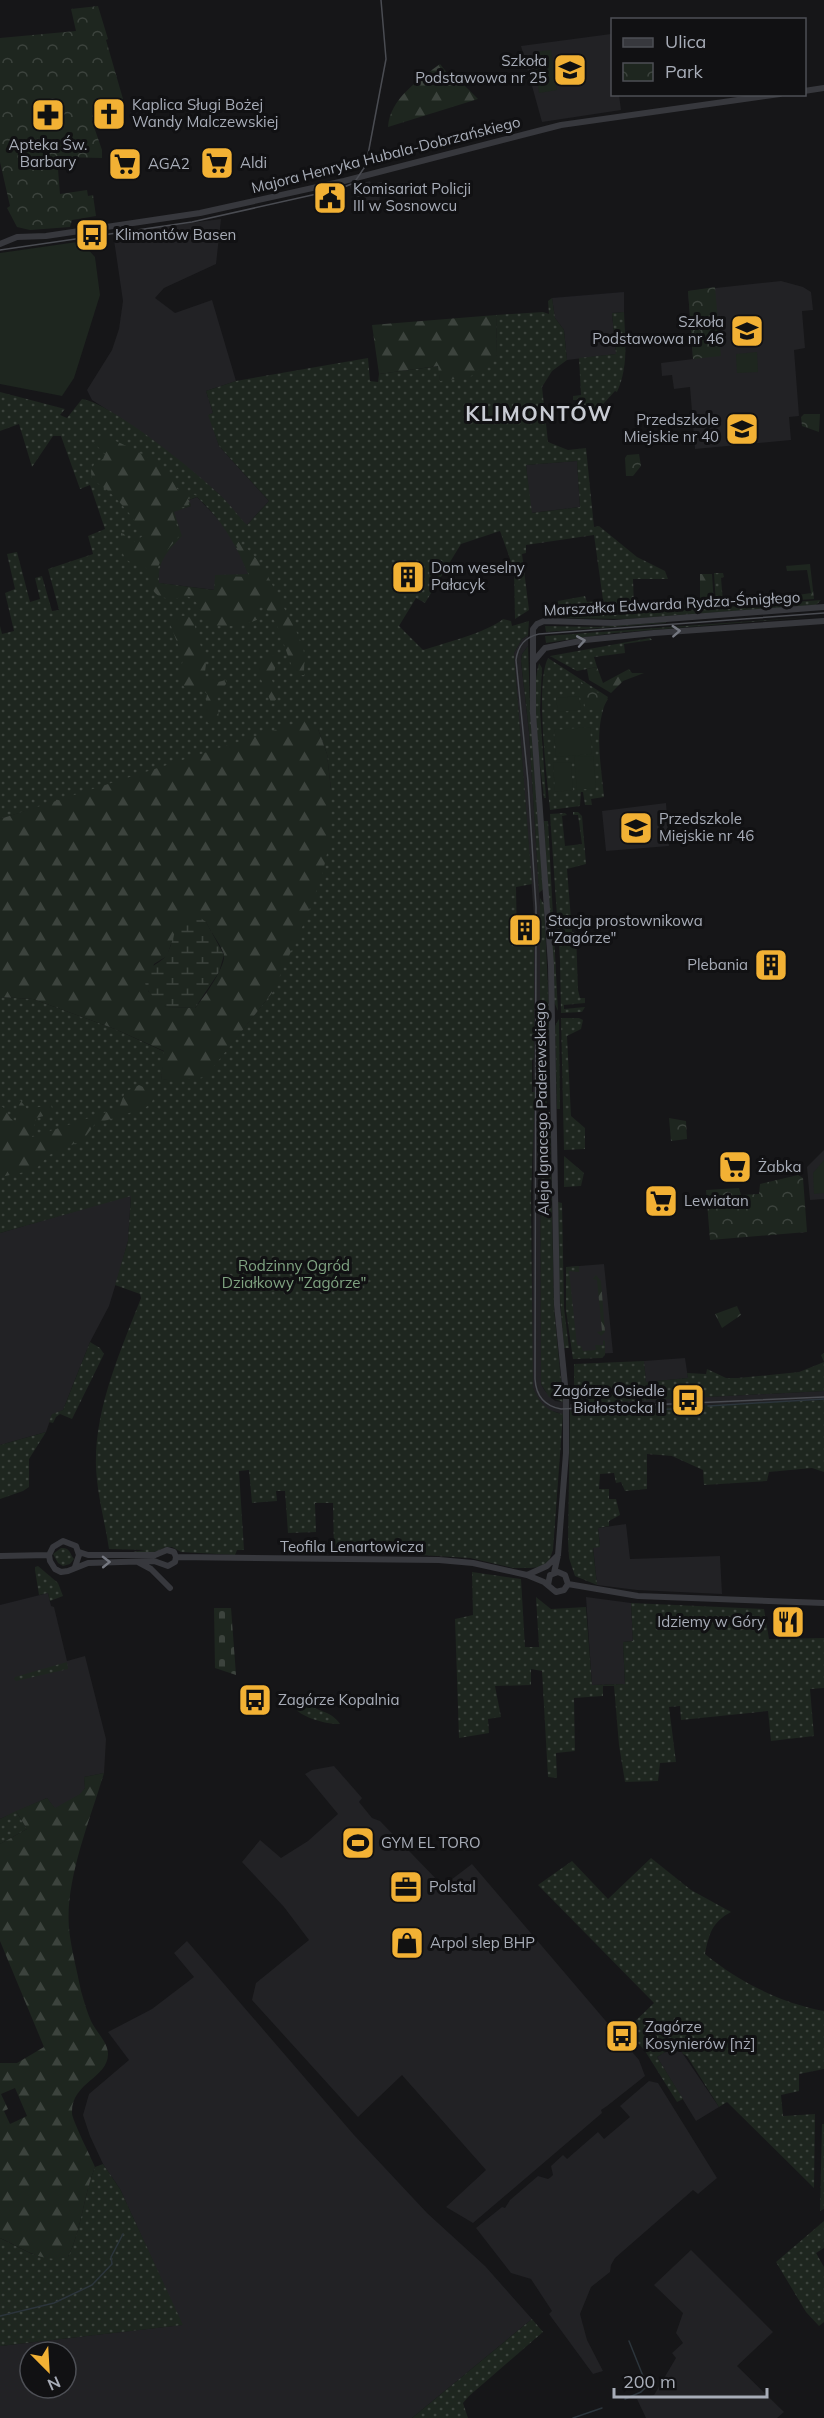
<svg xmlns="http://www.w3.org/2000/svg" width="824" height="2418" font-family="Mulish,sans-serif">
	<style>
		.built { fill: #222225; fill-rule: evenodd }
		.grass { fill: url(#grass-dots); fill-rule: evenodd }
		.forest { fill: url(#forest-firs); fill-rule: evenodd }
		.wetland { fill: url(#wetland-marsh) }
		.cemetery { fill: url(#cemetery-stones) }
		.park { fill: url(#park-crowns) }
		.pitch { fill: #1e261f }
		.lines { fill: none; stroke-linecap: round; stroke-linejoin: round }
		.stream { stroke: #2c353c; stroke-width: 1.5 }
		.minor { stroke: #37383d; stroke-width: 6 }
		.tram { stroke: #4a4c52; stroke-width: 1.5 }
		.oneway { stroke: #757881 }
		.labels { text-anchor: middle; stroke-width: 6; stroke-linejoin: round; paint-order: stroke }
		.poi-label { font-size: 15px; fill: #a8adb8; stroke: #111113; text-anchor: start }
		.street-label { font-size: 15px; fill: #a8adb8; stroke: #111113 }
		.park-label { font-size: 15px; fill: #7fa381; stroke: #111113 }
		.district-label { font-size: 21px; font-weight: bold; letter-spacing: 1.5px; fill: #c9ccd4; stroke: #111113 }
	</style>
	<defs>
		<pattern id="grass-dots" width="8" height="8" patternUnits="userSpaceOnUse" patternTransform="scale(1.5)"><rect width="8" height="8" fill="#1e261f"/><path d="M2 2h.1M6 6h.1" fill="none" stroke="#3c433d" stroke-width="1.8" stroke-linecap="round"/></pattern>
		<pattern id="forest-firs" width="22" height="20" patternUnits="userSpaceOnUse" patternTransform="scale(1.5)"><rect width="22" height="20" fill="#1e261f"/><path d="M5 1l3.5 6h-7zM16 11l3.5 6h-7z" fill="#3c433d"/></pattern>
		<pattern id="wetland-marsh" width="20" height="14" patternUnits="userSpaceOnUse" patternTransform="scale(1.5)"><rect width="20" height="14" fill="#1e261f"/><path d="M1 5h8M5 5V1M11 12h8M15 12V8" fill="none" stroke="#3c433d"/></pattern>
		<pattern id="cemetery-stones" width="16" height="16" patternUnits="userSpaceOnUse" patternTransform="scale(1.5)"><rect width="16" height="16" fill="#1e261f"/><path d="M2 7V4a2 2 0 0 1 4 0v3zM10 15v-3a2 2 0 0 1 4 0v3z" fill="#3c433d"/></pattern>
		<pattern id="park-crowns" width="20" height="18" patternUnits="userSpaceOnUse" patternTransform="scale(1.5)"><rect width="20" height="18" fill="#1e261f"/><path d="M2 6a3 3 0 1 1 6 0M12 15a3 3 0 1 1 6 0" fill="none" stroke="#3c433d"/></pattern>
	</defs>
	<rect width="100%" height="100%" fill="#161618"/>
	<!-- built -->
	<path class="built" d="M611,34L612,94L619,95L621,110L542,122L521,46Z
		M370,181L371,184L382,182L379,203L354,201L350,186Z
		M221,219L216,264L164,288L155,298L175,313L212,300L236,381L206,391L213,413L209,415L219,446L269,501L246,526L219,494L128,423L92,400L87,390L112,350L119,329L123,301L113,233Z
		M781,281L803,287L811,292L813,310L802,311L805,348L794,350L799,416L789,417L791,440L695,449L690,387L674,389L672,375L662,376L661,363L693,359L688,291Z
		M624,292V312L612,313L616,354L567,360L564,330L555,318L552,298Z
		M577,461L580,507L531,513L526,465Z
		M197,497L222,523L237,546L249,575L215,590L159,583L158,573L174,511L191,506L189,500Z
		M528,635V646L522,654L521,661L529,732L540,906L541,1384L545,1391L555,1401L563,1402V1414L548,1410L537,1398L533,1388L532,1371L534,943L517,942V917H534L514,653L522,639Z
		M666,803L669,846L606,851L602,811Z
		M824,1150V1199L810,1200L807,1167Z
		M131,1195L128,1241L120,1270L109,1306L90,1342L63,1410L52,1415L46,1432L0,1445V1233Z
		M604,1264L613,1353L574,1355L567,1267Z
		M685,1358L688,1378L646,1382L644,1361Z
		M824,1391V1400L570,1411V1404Z
		M626,1524L630,1559L720,1556L722,1594L637,1590L597,1585L593,1547L600,1546L598,1528Z
		M48,1593L51,1606L54,1607L67,1661L85,1656L106,1739L104,1773L84,1777L85,1788L81,1794L55,1809L47,1798L0,1819V1605Z
		M586,1597L631,1603L633,1641L623,1642L625,1684L592,1685Z
		M334,1766L362,1798L359,1802L372,1818L380,1821L443,1886L472,1864L639,2060L645,2076L607,2106L601,2110L602,2113L473,2223L446,2207L486,2170L402,2075L358,2117L252,2000L256,1983L309,1940L284,1907L242,1862L260,1840L281,1858L308,1841L338,1814L305,1774L312,1770Z
		M187,1941L354,2135L427,2213L485,2266L532,2319L412,2418H0V2346L182,2325L120,2189L103,2164L90,2136L83,2115L89,2094L129,2060L108,2032L152,2009L194,1977L174,1953ZM30,2352H66V2388H30Z
		M677,2045L719,2107L696,2121L657,2057Z
		M649,2081L658,2083L717,2178L698,2194L693,2190L615,2258L611,2265L610,2272L591,2287L580,2314L587,2340L603,2371L593,2374L549,2314L552,2311L531,2279L511,2273L476,2228L502,2207L505,2208L510,2200L538,2176L548,2179L551,2177L553,2175L551,2166L563,2155L567,2159L598,2132L604,2139L630,2117L620,2106Z
		M691,2250L773,2332L737,2366L784,2412L777,2418H646L637,2399L654,2395L676,2358L672,2353L683,2343L676,2333L683,2313L654,2285Z"/>
	<!-- grass -->
	<path class="grass" d="M552,298L555,318L564,330L567,360L552,371L542,387L548,442L568,450L586,448L594,527L599,526L637,557L665,571L668,579H633L634,606H639L640,611L610,613L558,611V601L585,596L587,602L603,600L594,535L526,545V553L522,554L529,610L515,619L514,570L500,531L461,544L425,603L416,598L399,626L423,650C445,643 488,632 503,619L511,621L512,626L529,621L528,635L522,639L514,653L532,884L516,887L517,942H534V1059L532,1060V1092H535L531,1195L533,1388C540,1403 546,1411 563,1414L553,1550L549,1561L541,1567L530,1568H513L470,1558L334,1550L333,1503H315L316,1532L288,1533L285,1491H276L277,1501L252,1503L249,1470L239,1471L244,1550H237L235,1555L181,1552L172,1547L161,1548H164C154,1554 145,1553 133,1552L157,1548L145,1550L109,1549C105,1522 97,1494 96,1467C94,1409 121,1350 141,1298L140,1294L115,1285L128,1241L131,1196L0,1233V997L33,999L115,1029L165,1052L161,1080L207,1074L272,993L331,790L327,754L318,729L123,781L0,819V626L2,634L14,631L5,593L15,589L7,554L17,552L30,602L40,599L35,578L42,576L52,611L59,610L48,569L93,554L88,536L105,529L90,485L80,489L61,436H53L32,467L19,424L0,431V392L65,409L60,415L67,418L82,399C111,403 195,471 219,494C229,503 237,515 247,525L269,501L219,446L208,415L213,413L206,391L236,381L368,358L370,381L378,382L379,374L439,366L440,381L497,355L496,315L543,312L549,314L548,301ZM577,461L580,507L532,513L526,465ZM197,497C222,520 236,544 248,574L215,575L214,590L159,583C157,561 168,551 182,536L174,512L191,506L189,500Z
		M624,312C625,339 629,366 617,392L615,391L595,413H585L583,400H573V396L581,395L579,358L616,354L612,313Z
		M714,573H723L724,577L721,578L723,602L756,599V603L716,606Z
		M821,600L816,605L627,619L556,618L551,614L614,615Z
		M700,604V607L642,611V606Z
		M824,616L614,633L546,643L545,636Z
		M666,622V623L546,632L545,626L598,627Z
		M650,638L652,640L624,644L625,653L594,657L597,667L577,671L550,656Z
		M528,646L530,707L543,889L539,893L529,732L521,661L522,654Z
		M548,658L608,697C593,728 601,763 604,797L591,799L592,805H585L583,792H581L580,806L550,810C547,778 535,683 548,658Z
		M539,663L542,668L540,710L546,798H544C540,758 528,703 539,663Z
		M573,812H578L582,816L586,864L567,869L572,932H576L578,990L580,998H585V1003L564,1005V1009L585,1007L582,1012L561,1013L560,960L550,814L565,813L567,815L562,816L565,846L582,844L578,815H573Z
		M544,821H548L558,1011L554,1002Z
		M540,898L544,904L550,1030L544,1059H540Z
		M561,1018H579L583,1020L581,1029L567,1036L571,1116L585,1128V1149L564,1150Z
		M559,1019L560,1109H557L555,1026Z
		M543,1064H546L547,1112H550L554,1308L563,1402L549,1397L541,1384L540,1093L543,1092Z
		M564,1156L584,1173L581,1186L564,1187Z
		M558,1202L562,1203L564,1308L569,1348H564L559,1286Z
		M579,1266V1272L569,1271L577,1345L581,1346L583,1351L596,1350L595,1345H603V1340L605,1341V1355L602,1358L573,1359L566,1310V1267Z
		M90,1342L100,1348L104,1354L72,1419L60,1414L56,1417L53,1423L49,1422L52,1414L63,1410Z
		M824,1353V1391L574,1404V1364L644,1361L646,1382L688,1378L687,1373L706,1374L707,1369L726,1378H738L799,1372L824,1362L821,1355Z
		M824,1400V1472L812,1468L769,1472L767,1481L704,1485L703,1470L672,1456L647,1454V1489L625,1491L621,1482L616,1483L614,1473L600,1474L599,1489H609V1499H616L620,1515L609,1521V1526L598,1528L600,1547L593,1548L597,1585L575,1576L569,1558L568,1541L570,1411Z
		M46,1432L29,1459V1487L23,1491L0,1499V1445Z
		M61,1548C70,1547 70,1554 74,1559L70,1564L63,1566L58,1563L53,1554Z
		M38,1566L58,1583L63,1596L50,1601L48,1593L39,1595L35,1570V1567Z
		M472,1572L521,1579L525,1647H539L536,1597L551,1609L586,1607L592,1685L625,1684L623,1642L633,1641L631,1603L764,1609L769,1639L824,1638V1688L810,1689L814,1736L771,1741L768,1711L681,1720L680,1706L669,1707L676,1762L660,1763L658,1781L625,1782L619,1745L614,1686H603V1696L574,1698L575,1751L556,1753L557,1778L548,1777L542,1671L531,1669V1685L495,1686L501,1717L488,1719L489,1733L459,1738L455,1619L473,1615Z
		M67,1662L68,1669L16,1681L14,1679L15,1677Z
		M295,1698L299,1699L296,1702L303,1705L308,1703C316,1712 331,1710 340,1724C328,1725 299,1717 293,1706Z
		M16,1811L27,1829L0,1844V1819Z
		M651,1858L691,1890L731,1912C712,1922 709,1934 705,1954C739,1982 781,2003 824,2011V2069L799,2074V2091L781,2095L783,2116L815,2114L814,2188L727,2102L719,2107L687,2056L683,2054L677,2045L657,2057L683,2099L677,2102L645,2051L626,2030L654,2003L538,1885L572,1861L608,1899Z
		M822,2124H824V2209L820,2211Z
		M103,2164L120,2189L183,2325L0,2346V2238L32,2254L68,2257C82,2228 83,2197 95,2167Z
		M824,2221V2248L816,2253L824,2267V2322L819,2326L806,2312L776,2262Z
		M532,2319L543,2332L469,2396L463,2403L468,2418H412Z"/>
	<!-- forest -->
	<path class="forest" d="M440,64L456,84L460,81L478,99L388,127C390,98 419,80 440,64Z
		M496,315L497,355L470,377L440,381L438,366L379,374L372,325Z
		M98,437H107C130,448 168,462 177,489L198,496L188,499L189,505L172,511L180,535C167,551 154,562 158,583L215,591L217,576L250,577L233,538C263,557 269,580 284,608C291,621 298,633 303,647C305,655 304,666 304,675H299L292,667L277,625L263,604L258,608L259,619C246,625 210,633 202,617C198,609 200,603 191,598C186,595 183,597 178,598C151,601 152,588 146,568C124,563 120,556 121,533L124,534L129,541L134,542L144,535C133,516 112,490 92,480L91,471L95,462L103,459L105,454L94,443Z
		M810,564L814,599L799,600L798,595L811,593L807,570L787,571L786,566Z
		M700,574H712L714,606L700,607Z
		M179,616H188L193,620L206,664L204,680L207,681L216,677L218,682L226,680V684L217,696L219,721L208,723L204,714L207,694L202,689L190,690L184,687L180,676L183,658L169,621Z
		M273,655L278,657L272,680L278,697L274,702H271L256,668L259,660Z
		M597,667L603,683L629,669L632,673H644L623,681L611,693L589,680L587,669Z
		M306,720L318,729L327,754L331,790L330,840L322,876L305,921L272,993L207,1075L200,1078L161,1080L164,1051L115,1029L33,999L0,997V819ZM206,922C210,931 223,948 224,955C226,966 203,999 195,1008L166,1007L148,991L154,964L167,956L171,944Z
		M139,1085L152,1091L154,1096L152,1102L145,1108L95,1124L83,1140L49,1155L35,1170L0,1177V1106L3,1107L11,1119L16,1121L17,1106L20,1100L27,1109L51,1105L53,1111L51,1114L36,1118L32,1137L119,1108L125,1092Z
		M596,1275L601,1281L605,1332L601,1336L597,1332L602,1331L597,1280L593,1279Z
		M104,1773C90,1820 65,1880 69,1928C71,1949 77,1970 81,1991C84,2001 87,2012 91,2021C96,2032 107,2041 108,2053C109,2078 71,2082 72,2113C72,2120 91,2157 95,2167C83,2197 82,2228 68,2257C42,2264 23,2248 0,2238V2063H17L44,2047L0,1941V1844L27,1829L16,1811L47,1798L55,1808L80,1794L85,1788L84,1777ZM15,2088L27,2116L10,2124L4,2111L8,2109L1,2094Z"/>
	<!-- wetland -->
	<path class="wetland" d="M195,914L206,922L224,955L219,972L195,1008L166,1007C158,1001 146,993 145,982C144,966 162,964 167,954C176,938 173,918 195,914Z"/>
	<!-- cemetery -->
	<path class="cemetery" d="M214,1608H231L236,1675L215,1668Z"/>
	<!-- park -->
	<path class="park" d="M98,6L108,39L106,40L123,99L120,112L92,121L102,150V158L57,157L60,194L87,190L88,196L93,195L96,216L72,220L70,227L30,230L17,227L7,208L10,206L0,162V38L76,31L71,9Z
		M715,287L721,356L693,359L688,291Z
		M804,414H820L819,432L802,426L801,417Z
		M639,454L641,466L633,476H626L625,458L627,455Z
		M581,682L608,699L602,709L586,710L579,683Z
		M669,1118L686,1121L687,1139L671,1141Z
		M798,1175L803,1178L807,1232L710,1240L706,1190L739,1188L741,1195L759,1194L760,1184Z
		M737,1306L741,1315L722,1328L715,1314Z"/>
	<!-- pitch -->
	<path class="pitch" d="M551,50L557,90L539,93L534,52Z
		M84,241L85,246L95,257L100,295L74,378L62,396L0,384V253Z
		M757,352L758,372L737,373L736,354Z
		M579,696L581,710L558,712L556,698Z
		M590,727L592,754L556,757L554,730Z
		M593,756L596,788L577,790L574,757Z
		M571,762L573,790L555,792L553,763Z
		M824,1160V1193L814,1194L813,1173Z"/>
	<g class="lines">
		<!-- stream -->
		<path class="stream" d="M708,1406L824,1399
			M578,1412L672,1409
			M0,2316L54,2303L92,2285L112,2264L111,2257L123,2234
			M625,2399L641,2392L647,2386L629,2341
			M573,2418L602,2408"/>
		<!-- minor -->
		<path class="minor" d="M804,91L824,88
			M0,244L17,237L46,236L200,213L344,181L561,125L780,94
			M533,662L545,648L585,640L654,633L824,621
			M79,1552L88,1555H155L167,1550L174,1552L176,1557
			M0,1556L49,1555
			M176,1557L439,1560L473,1563L527,1575L544,1582L556,1592L564,1590L568,1584
			M138,1562L151,1569L170,1588
			M75,1567L79,1555L76,1546L63,1541L53,1547L49,1555L50,1561L55,1569L61,1572L68,1571L88,1563L154,1561L168,1566L175,1562L176,1557
			M554,1573L558,1555L566,1453V1395L557,1305L551,965L533,713V629L537,624L544,621L614,623L824,607
			M527,1575L547,1566L558,1555
			M568,1584L638,1596L824,1603
			M548,1585L550,1575L558,1572L565,1575L568,1584"/>
		<!-- tram -->
		<path class="tram" d="M0,250L192,222L339,189L354,183L366,165L386,59L381,0
			M824,613L539,634C525,637 518,645 516,660L528,781L536,907L535,1379C536,1396 544,1406 561,1409L824,1397"/>
	</g>
	<!-- one-way arrows -->
	<defs><path id="oneway-chevron" d="M-2-3.5L2.5 0L-2 3.5" fill="none" stroke-width="1.6" stroke-linecap="round" stroke-linejoin="round" transform="scale(1.5)"/></defs>
	<g class="oneway">
		<use href="#oneway-chevron" transform="translate(676 631) rotate(-3)"/>
		<use href="#oneway-chevron" transform="translate(581 641) rotate(-10)"/>
		<use href="#oneway-chevron" transform="translate(106 1562) rotate(-1)"/>
	</g>
	<!-- icons -->
	<defs>
		<symbol id="school-square" viewBox="-11 -11 22 22"><rect x="-9" y="-9" width="18" height="18" rx="4" fill="#f2b134" stroke="#111113"/><path d="M0-5L7-2L0 1L-7-2ZM-4 1L0 2.5L4 1V4Q0 6-4 4Z" fill="#111"/></symbol>
		<symbol id="church-square" viewBox="-11 -11 22 22"><rect x="-9" y="-9" width="18" height="18" rx="4" fill="#f2b134" stroke="#111113"/><path d="M-1.2-6h2.4v3.5h3.3v2.4h-3.3V6h-2.4V-.1h-3.3v-2.4h3.3Z" fill="#111"/></symbol>
		<symbol id="pharmacy-square" viewBox="-11 -11 22 22"><rect x="-9" y="-9" width="18" height="18" rx="4" fill="#f2b134" stroke="#111113"/><path d="M-2-6h4v4h4v4h-4v4h-4v-4h-4v-4h4Z" fill="#111"/></symbol>
		<symbol id="supermarket-square" viewBox="-11 -11 22 22"><rect x="-9" y="-9" width="18" height="18" rx="4" fill="#f2b134" stroke="#111113"/><path d="M-6-5.5h2.5l.6 2H6L4.5 2H-2.5L-4.4-4H-6ZM-1.5 3.2a1.3 1.3 0 1 0 .1 0ZM3 3.2a1.3 1.3 0 1 0 .1 0Z" fill="#111"/></symbol>
		<symbol id="civic-square" viewBox="-11 -11 22 22"><rect x="-9" y="-9" width="18" height="18" rx="4" fill="#f2b134" stroke="#111113"/><path d="M-.6-6.5H3V-4.5H.6V-3L4-1V1h2V6H-6V1h2V-1L-.6-3ZM-1.2 2.5V6h2.4V2.5Z" fill="#111"/></symbol>
		<symbol id="bus-square" viewBox="-11 -11 22 22"><rect x="-9" y="-9" width="18" height="18" rx="4" fill="#f2b134" stroke="#111113"/><path d="M-5-6H5V4H4V6H2V4H-2V6H-4V4H-5ZM-3.5-4V0h7V-4ZM-3.5 1.2v1.5H-2V1.2ZM2 1.2v1.5H3.5V1.2Z" fill="#111"/></symbol>
		<symbol id="building-square" viewBox="-11 -11 22 22"><rect x="-9" y="-9" width="18" height="18" rx="4" fill="#f2b134" stroke="#111113"/><path d="M-4-6H4V6H1V3H-1V6H-4ZM-2.5-4.3h1.7v1.8h-1.7ZM.8-4.3h1.7v1.8H.8ZM-2.5-1h1.7V.8h-1.7ZM.8-1h1.7V.8H.8Z" fill="#111"/></symbol>
		<symbol id="restaurant-square" viewBox="-11 -11 22 22"><rect x="-9" y="-9" width="18" height="18" rx="4" fill="#f2b134" stroke="#111113"/><path d="M-5-6h1v4h1v-4h1v4h1v-4h1v5L-1.5 .5V6h-2V.5L-5-1ZM5-6V6H3V1.5H1.5Q1.5-4 5-6Z" fill="#111"/></symbol>
		<symbol id="stadium-square" viewBox="-11 -11 22 22"><rect x="-9" y="-9" width="18" height="18" rx="4" fill="#f2b134" stroke="#111113"/><path d="M0-5a6.5 5 0 1 0 0 10a6.5 5 0 1 0 0-10ZM-3.5-1.8h7v3.6h-7Z" fill="#111"/></symbol>
		<symbol id="office-square" viewBox="-11 -11 22 22"><rect x="-9" y="-9" width="18" height="18" rx="4" fill="#f2b134" stroke="#111113"/><path d="M-6-3h4V-5.5h4V-3h4V5H-6ZM-1-4.5V-3h2v-1.5ZM-6 0V1H6V0Z" fill="#111"/></symbol>
		<symbol id="shop-square" viewBox="-11 -11 22 22"><rect x="-9" y="-9" width="18" height="18" rx="4" fill="#f2b134" stroke="#111113"/><path d="M-5-2.5h2.3a2.7 3.5 0 0 1 5.4 0H5L5.5 6h-11ZM-1.5-2.5h3a1.5 2.3 0 0 0-3 0Z" fill="#111"/></symbol>
	</defs>
	<g fill-rule="evenodd">
		<use href="#school-square" x="551" y="51" width="38" height="38"/>
		<use href="#church-square" x="90" y="95" width="38" height="38"/>
		<use href="#pharmacy-square" x="29" y="96" width="38" height="38"/>
		<use href="#supermarket-square" x="198" y="144" width="38" height="38"/>
		<use href="#supermarket-square" x="106" y="145" width="38" height="38"/>
		<use href="#civic-square" x="311" y="179" width="38" height="38"/>
		<use href="#bus-square" x="73" y="216" width="38" height="38"/>
		<use href="#school-square" x="728" y="312" width="38" height="38"/>
		<use href="#school-square" x="723" y="410" width="38" height="38"/>
		<use href="#building-square" x="389" y="558" width="38" height="38"/>
		<use href="#school-square" x="617" y="809" width="38" height="38"/>
		<use href="#building-square" x="506" y="911" width="38" height="38"/>
		<use href="#building-square" x="752" y="946" width="38" height="38"/>
		<use href="#supermarket-square" x="716" y="1148" width="38" height="38"/>
		<use href="#supermarket-square" x="642" y="1182" width="38" height="38"/>
		<use href="#bus-square" x="669" y="1381" width="38" height="38"/>
		<use href="#restaurant-square" x="769" y="1603" width="38" height="38"/>
		<use href="#bus-square" x="236" y="1681" width="38" height="38"/>
		<use href="#stadium-square" x="339" y="1824" width="38" height="38"/>
		<use href="#office-square" x="387" y="1868" width="38" height="38"/>
		<use href="#shop-square" x="388" y="1924" width="38" height="38"/>
		<use href="#bus-square" x="603" y="2017" width="38" height="38"/>
	</g>
	<g class="labels">
		<!-- poi labels -->
		<g class="poi-label">
			<text x="547" y="66" text-anchor="end">Szkoła<tspan x="547" dy="17">Podstawowa nr 25</tspan></text>
			<text x="132" y="110">Kaplica Sługi Bożej<tspan x="132" dy="17">Wandy Malczewskiej</tspan></text>
			<text x="48" y="150" text-anchor="middle">Apteka Św.<tspan x="48" dy="17">Barbary</tspan></text>
			<text x="240" y="168">Aldi</text>
			<text x="148" y="169">AGA2</text>
			<text x="353" y="194">Komisariat Policji<tspan x="353" dy="17">III w Sosnowcu</tspan></text>
			<text x="115" y="240">Klimontów Basen</text>
			<text x="724" y="327" text-anchor="end">Szkoła<tspan x="724" dy="17">Podstawowa nr 46</tspan></text>
			<text x="719" y="425" text-anchor="end">Przedszkole<tspan x="719" dy="17">Miejskie nr 40</tspan></text>
			<text x="431" y="573">Dom weselny<tspan x="431" dy="17">Pałacyk</tspan></text>
			<text x="659" y="824">Przedszkole<tspan x="659" dy="17">Miejskie nr 46</tspan></text>
			<text x="548" y="926">Stacja prostownikowa<tspan x="548" dy="17">"Zagórze"</tspan></text>
			<text x="748" y="970" text-anchor="end">Plebania</text>
			<text x="758" y="1172">Żabka</text>
			<text x="684" y="1206">Lewiatan</text>
			<text x="665" y="1396" text-anchor="end">Zagórze Osiedle<tspan x="665" dy="17">Białostocka II</tspan></text>
			<text x="765" y="1627" text-anchor="end">Idziemy w Góry</text>
			<text x="278" y="1705">Zagórze Kopalnia</text>
			<text x="381" y="1848">GYM EL TORO</text>
			<text x="429" y="1892">Polstal</text>
			<text x="430" y="1948">Arpol slep BHP</text>
			<text x="645" y="2032">Zagórze<tspan x="645" dy="17">Kosynierów [nż]</tspan></text>
		</g>
		<!-- street labels -->
		<g class="street-label">
			<text transform="translate(386 155) rotate(-14)" y="5">Majora Henryka Hubala-Dobrzańskiego</text>
			<text transform="translate(672 604) rotate(-3)" y="5">Marszałka Edwarda Rydza-Śmigłego</text>
			<text transform="translate(542 1109) rotate(-91)" y="5">Aleja Ignacego Paderewskiego</text>
			<text x="352" y="1552">Teofila Lenartowicza</text>
		</g>
		<!-- park labels -->
		<g class="park-label">
			<text x="294" y="1271">Rodzinny Ogród<tspan x="294" dy="17">Działkowy "Zagórze"</tspan></text>
		</g>
		<!-- district labels -->
		<g class="district-label">
			<text x="539" y="421">KLIMONTÓW</text>
		</g>
	</g>
	<!-- legend -->
	<rect x="611" y="18" width="195" height="78" fill="#111113" stroke="#4d4f55" stroke-width="1.5"/>
	<rect x="623" y="38" width="30" height="9" fill="#37383d" stroke="#4d4f55" stroke-width="1.5"/>
	<text x="665" y="48" font-size="18" fill="#a8adb8">Ulica</text>
	<rect x="623" y="63" width="30" height="18" fill="url(#park-crowns)" stroke="#4d4f55" stroke-width="1.5"/>
	<text x="665" y="78" font-size="18" fill="#a8adb8">Park</text>
	<!-- north arrow -->
	<g transform="translate(48 2370) rotate(156)"><circle r="28" fill="#111113" stroke="#4d4f55" stroke-width="1.5"/>
	<path d="M0-4.5L10 22L0 15L-10 22Z" fill="#f2b134"/>
	<text y="-9" font-size="16" font-weight="bold" text-anchor="middle" fill="#a8adb8">N</text>
	</g>
	<!-- scale -->
	<path d="M614 2388v9h153v-9" fill="none" stroke="#a8adb8" stroke-width="3"/>
	<text x="623" y="2388" font-size="18" fill="#a8adb8" stroke="#111113" stroke-width="4.5" paint-order="stroke">200 m</text>
</svg>
